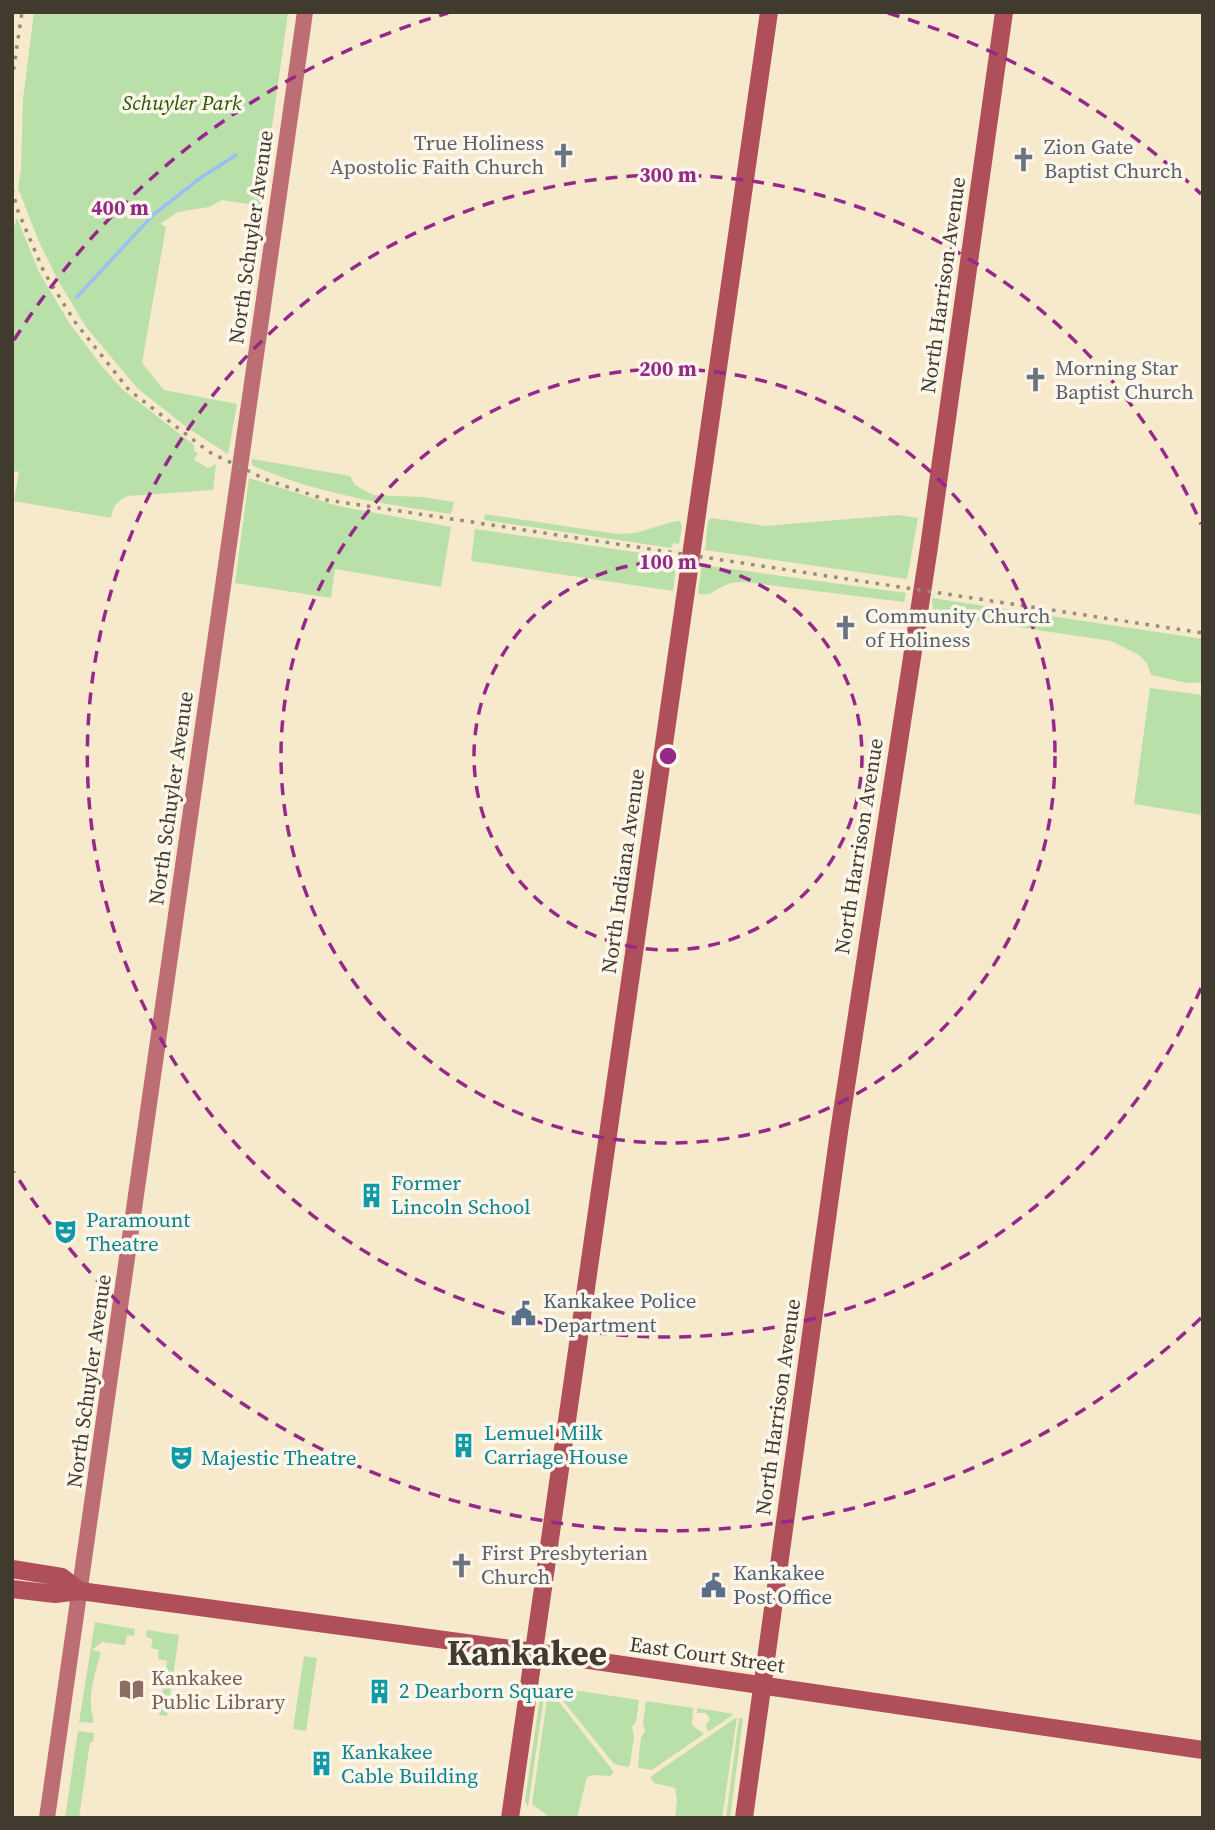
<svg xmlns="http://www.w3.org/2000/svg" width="1215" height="1830" font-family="'Source Serif 4',serif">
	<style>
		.green { fill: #b9e0a8 }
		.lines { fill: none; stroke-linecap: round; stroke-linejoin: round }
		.stream { stroke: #99c0f5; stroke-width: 3.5 }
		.secondary { stroke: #bd6e75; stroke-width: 16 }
		.primary { stroke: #ae4f5a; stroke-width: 18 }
		.rail { stroke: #968d78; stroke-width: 3.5; stroke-dasharray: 3.5 7; stroke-linecap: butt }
		.ring { fill: none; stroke: #95298a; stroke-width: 3.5; stroke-dasharray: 12 9 }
		.labels { text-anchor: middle; stroke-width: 7; stroke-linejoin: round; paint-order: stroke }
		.park-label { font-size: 21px; font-style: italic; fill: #255402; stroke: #fdf7eb }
		.worship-label { font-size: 21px; fill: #5b616d; stroke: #fdf7eb; text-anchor: start }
		.street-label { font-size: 21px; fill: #403b2e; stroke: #fdf7eb }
		.culture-label { font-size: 21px; fill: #0d838f; stroke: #fdf7eb; text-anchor: start }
		.service-label { font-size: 21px; fill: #4e5e75; stroke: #fdf7eb; text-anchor: start }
		.education-label { font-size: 21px; fill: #785e54; stroke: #fdf7eb; text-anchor: start }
		.town-label { font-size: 35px; font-weight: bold; fill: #403b2e; stroke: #fdf7eb }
		.centre { fill: #95298a; stroke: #fdf7eb; stroke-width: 3.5 }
		.ring-label { font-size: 21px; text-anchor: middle; font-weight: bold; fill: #95298a; stroke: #fdf7eb; stroke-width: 7; stroke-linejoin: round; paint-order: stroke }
	</style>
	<rect width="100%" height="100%" fill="#f7e9cb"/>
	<!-- green -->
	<path class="green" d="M34,12H288L261,206L222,200L209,207L178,212L160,224L166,227L142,363L164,390L237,404L228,454L189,429L137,388L86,327L59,282L39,242L18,188L21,169L23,99Z
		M17,218L39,272L70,324L101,365L122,389L194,445V451L198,453L194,460L208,468L216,464L213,490L128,496C117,501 113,506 111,518L14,501L19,472L12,471V233Z
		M252,459L350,476L355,485L373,495L422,497L454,502L451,514C384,504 314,493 252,465Z
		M249,478L338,506L451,527L441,587L335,569L331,598L235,583Z
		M485,514L617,534L635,533L676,521H680L682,527L679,544L673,543L671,548L484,520Z
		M898,515L918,518L907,579L705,550L708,521L711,518L765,526Z
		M475,529L677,558L673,591L471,561Z
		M702,565L906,593L904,602L745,582C739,582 732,582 726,585C715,589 709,598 698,593Z
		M932,598L1203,639V682L1187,683L1151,675L1147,663L1139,655L1111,641L939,615L933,609Z
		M1150,688L1203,695V815L1134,804Z
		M95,1622L135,1629L134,1636L127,1635L125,1645L102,1642L92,1650L101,1652C97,1666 89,1692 91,1706C91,1713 94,1715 93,1723L79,1722Z
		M147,1630L179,1635L167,1716L159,1715L167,1661L158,1659L159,1650L151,1648L153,1639L146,1637Z
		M304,1656L317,1658L306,1731L293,1729Z
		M552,1687L639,1700L636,1722L632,1727L634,1736L630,1765L628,1767L614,1764Z
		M541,1690H545L528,1807L525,1801Z
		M547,1700L559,1702L614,1772L610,1776L594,1775L587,1777L577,1818H551L532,1804Z
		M646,1701L693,1708L692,1725L704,1734L652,1770L639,1768L638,1765L641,1737L645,1731L643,1723Z
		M697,1708L734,1714L708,1732L706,1725L710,1719L706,1713H697Z
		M737,1717L722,1818H675L677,1800L675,1788L654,1783L650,1777Z
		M739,1718L743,1719L730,1818H726Z
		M78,1731L94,1733L93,1742H90L79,1818H65Z"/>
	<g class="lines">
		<!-- stream -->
		<path class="stream" d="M77,297L153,215L199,179L236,155"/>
		<!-- secondary -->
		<path class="secondary" d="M47,1818L305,12"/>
		<!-- primary -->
		<path class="primary" d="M12,1569L62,1577L80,1591
			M12,1589L55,1594L80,1591L534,1652L1203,1750
			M510,1818L769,12
			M744,1818L839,1132L929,547L1004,12"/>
		<!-- rail -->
		<path class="rail" d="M12,80L22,12
			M12,189L18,211L44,272L75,322L129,390L209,452L267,480L327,500L1203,633"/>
	</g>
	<!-- distance rings -->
	<g class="ring">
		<circle cx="668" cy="756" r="194"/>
		<circle cx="668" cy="756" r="387"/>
		<path d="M1201 988A581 581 0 1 1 1201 524"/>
		<path d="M1201 1318A775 775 0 0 1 14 1172M14 340A775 775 0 0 1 448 13M888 13A775 775 0 0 1 1201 194"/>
	</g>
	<!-- icons -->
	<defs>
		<symbol id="church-bare" viewBox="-9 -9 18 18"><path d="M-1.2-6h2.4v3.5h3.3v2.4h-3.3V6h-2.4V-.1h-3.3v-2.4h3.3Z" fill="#6b7280" stroke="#fdf7eb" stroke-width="2.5" paint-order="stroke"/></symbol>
		<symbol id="building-bare" viewBox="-9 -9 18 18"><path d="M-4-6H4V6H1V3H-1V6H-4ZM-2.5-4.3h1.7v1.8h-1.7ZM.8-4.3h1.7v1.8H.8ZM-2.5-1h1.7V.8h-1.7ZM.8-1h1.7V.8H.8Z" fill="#0f9aa8" stroke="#fdf7eb" stroke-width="2.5" paint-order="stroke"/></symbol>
		<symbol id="theatre-bare" viewBox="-9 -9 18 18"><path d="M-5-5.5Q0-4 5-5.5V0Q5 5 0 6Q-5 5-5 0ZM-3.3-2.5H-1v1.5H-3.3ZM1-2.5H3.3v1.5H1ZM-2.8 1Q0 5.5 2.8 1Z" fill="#0f9aa8" stroke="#fdf7eb" stroke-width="2.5" paint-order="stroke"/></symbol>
		<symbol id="civic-bare" viewBox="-9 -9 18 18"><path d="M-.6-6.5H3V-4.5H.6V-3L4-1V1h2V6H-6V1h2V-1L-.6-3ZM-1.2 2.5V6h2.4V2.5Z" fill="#5c6f8a" stroke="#fdf7eb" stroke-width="2.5" paint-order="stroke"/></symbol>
		<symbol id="library-bare" viewBox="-9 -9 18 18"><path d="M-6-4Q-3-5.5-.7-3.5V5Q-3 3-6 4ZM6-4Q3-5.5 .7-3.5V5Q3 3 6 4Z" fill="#8d6e63" stroke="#fdf7eb" stroke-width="2.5" paint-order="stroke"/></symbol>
	</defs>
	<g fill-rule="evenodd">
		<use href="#church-bare" x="546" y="138" width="35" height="35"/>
		<use href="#church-bare" x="1006" y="142" width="35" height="35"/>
		<use href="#church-bare" x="1018" y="362" width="35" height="35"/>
		<use href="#church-bare" x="828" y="610" width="35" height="35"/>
		<use href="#building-bare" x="354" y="1178" width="35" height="35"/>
		<use href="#theatre-bare" x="48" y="1214" width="35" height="35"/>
		<use href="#civic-bare" x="506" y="1296" width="35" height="35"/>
		<use href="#building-bare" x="446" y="1428" width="35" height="35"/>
		<use href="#theatre-bare" x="164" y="1440" width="35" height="35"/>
		<use href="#church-bare" x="444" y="1548" width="35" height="35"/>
		<use href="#civic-bare" x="696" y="1568" width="35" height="35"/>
		<use href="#library-bare" x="114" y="1672" width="35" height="35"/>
		<use href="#building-bare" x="362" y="1674" width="35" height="35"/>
		<use href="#building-bare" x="304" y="1746" width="35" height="35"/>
	</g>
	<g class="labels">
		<!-- park labels -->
		<g class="park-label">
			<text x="182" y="110">Schuyler Park</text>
		</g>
		<!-- worship labels -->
		<g class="worship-label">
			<text x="544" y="150" text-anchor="end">True Holiness<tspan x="544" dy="24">Apostolic Faith Church</tspan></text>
			<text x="1044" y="154">Zion Gate<tspan x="1044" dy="24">Baptist Church</tspan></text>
			<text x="1055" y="375">Morning Star<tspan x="1055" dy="24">Baptist Church</tspan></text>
			<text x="865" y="623">Community Church<tspan x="865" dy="24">of Holiness</tspan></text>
			<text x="481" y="1560">First Presbyterian<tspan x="481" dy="24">Church</tspan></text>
		</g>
		<!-- street labels -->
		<g class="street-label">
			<text transform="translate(251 237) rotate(-82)" y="7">North Schuyler Avenue</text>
			<text transform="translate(943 285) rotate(-82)" y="7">North Harrison Avenue</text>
			<text transform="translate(171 798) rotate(-82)" y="7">North Schuyler Avenue</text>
			<text transform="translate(859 846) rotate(-81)" y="7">North Harrison Avenue</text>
			<text transform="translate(623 871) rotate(-82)" y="7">North Indiana Avenue</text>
			<text transform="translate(89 1381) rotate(-82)" y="7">North Schuyler Avenue</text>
			<text transform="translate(778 1407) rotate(-82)" y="7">North Harrison Avenue</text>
			<text transform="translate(707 1655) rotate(8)" y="7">East Court Street</text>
		</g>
		<!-- culture labels -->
		<g class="culture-label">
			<text x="391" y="1190">Former<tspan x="391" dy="24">Lincoln School</tspan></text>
			<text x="86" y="1227">Paramount<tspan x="86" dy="24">Theatre</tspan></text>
			<text x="484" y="1440">Lemuel Milk<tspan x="484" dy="24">Carriage House</tspan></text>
			<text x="201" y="1465">Majestic Theatre</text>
			<text x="399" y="1698">2 Dearborn Square</text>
			<text x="341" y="1759">Kankakee<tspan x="341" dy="24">Cable Building</tspan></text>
		</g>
		<!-- service labels -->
		<g class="service-label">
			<text x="543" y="1308">Kankakee Police<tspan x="543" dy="24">Department</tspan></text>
			<text x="733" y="1580">Kankakee<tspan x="733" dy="24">Post Office</tspan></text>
		</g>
		<!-- education labels -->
		<g class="education-label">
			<text x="151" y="1685">Kankakee<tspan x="151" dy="24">Public Library</tspan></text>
		</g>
		<!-- town labels -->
		<g class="town-label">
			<text x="527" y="1665">Kankakee</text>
		</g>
	</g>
	<circle cx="668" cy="756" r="10" class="centre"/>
	<g class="ring-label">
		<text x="668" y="182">300 m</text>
		<text x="120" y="215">400 m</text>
		<text x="668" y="376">200 m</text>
		<text x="668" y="569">100 m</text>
	</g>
	<!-- border -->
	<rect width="1215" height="1830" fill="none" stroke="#403b2e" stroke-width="28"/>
</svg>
